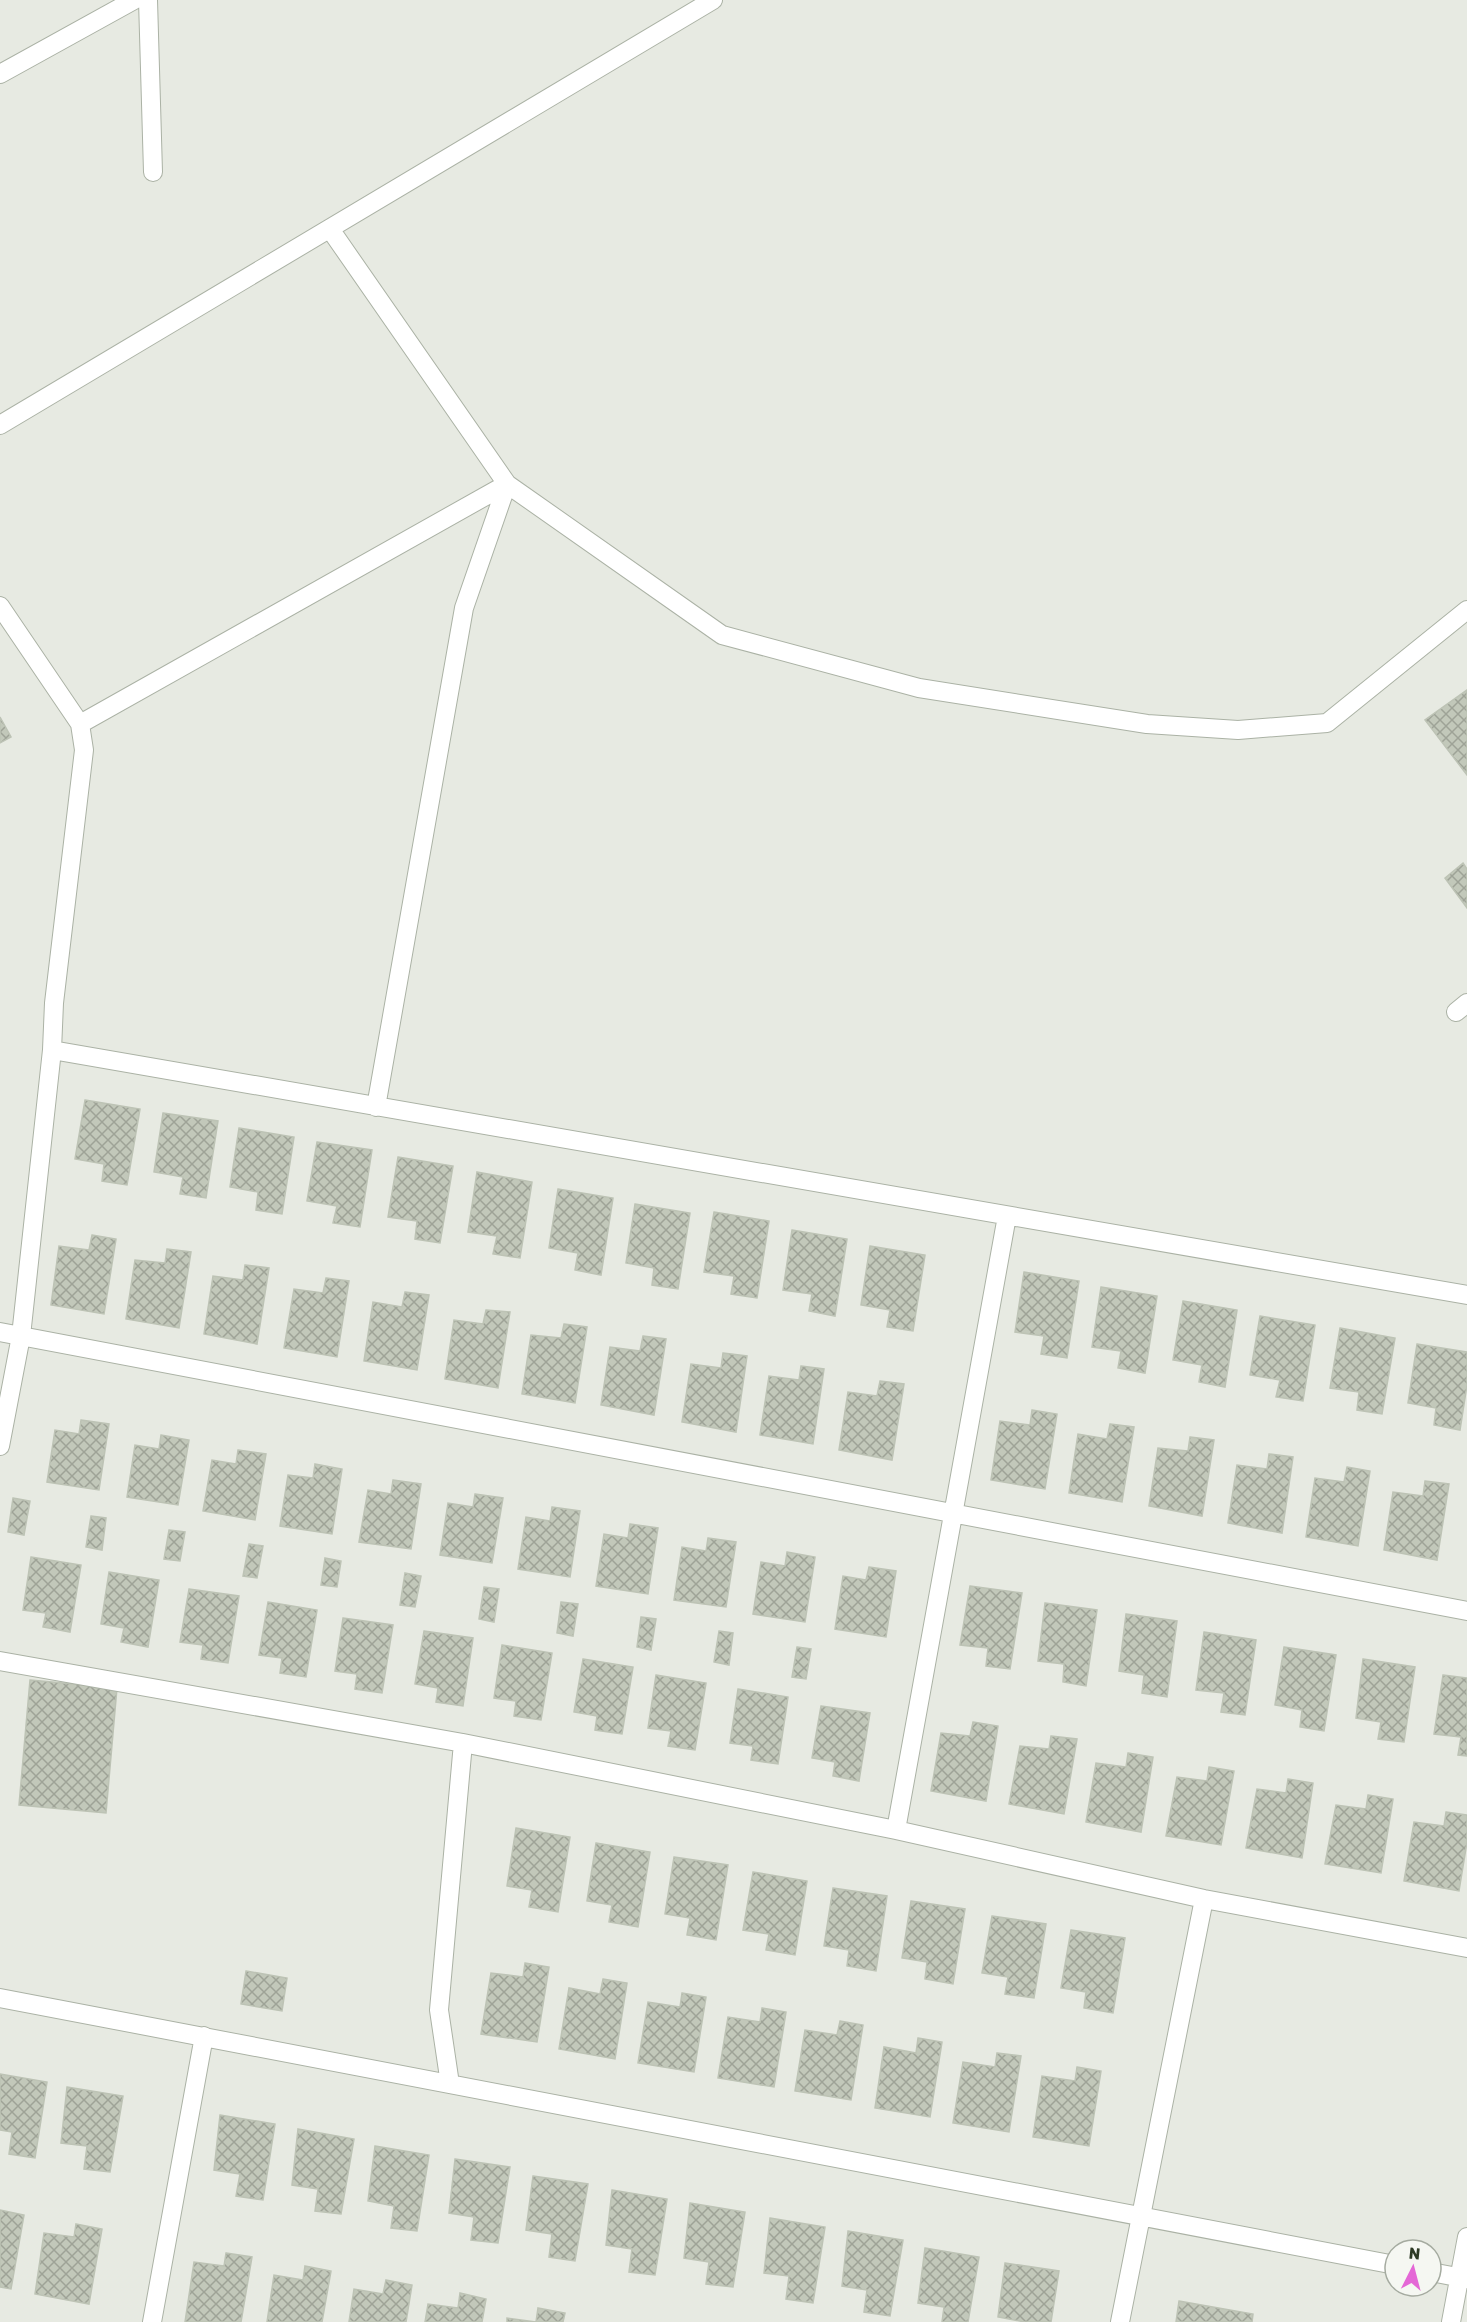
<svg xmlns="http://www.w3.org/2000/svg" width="1467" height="2322" font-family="Rubik,sans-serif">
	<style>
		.building { fill: url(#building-cross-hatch); stroke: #bdc3b5; stroke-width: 1.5 }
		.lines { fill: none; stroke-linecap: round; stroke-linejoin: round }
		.minor-casing { stroke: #abb2a5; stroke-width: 20 }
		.minor { stroke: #fff; stroke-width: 18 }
	</style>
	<defs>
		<pattern id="building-cross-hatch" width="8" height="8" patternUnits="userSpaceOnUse" patternTransform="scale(1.5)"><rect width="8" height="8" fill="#c2c8ba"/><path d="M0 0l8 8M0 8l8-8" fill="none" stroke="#9ea397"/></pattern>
	</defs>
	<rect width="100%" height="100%" fill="#e7eae2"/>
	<!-- building -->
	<path class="building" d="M1467,690V775L1425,720Z
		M0,717L11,737L0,743Z
		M1463,863L1467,869V908L1445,878Z
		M85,1100L140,1109L127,1185L102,1181L104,1164L75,1159Z
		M163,1113L218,1121L206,1198L180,1194L183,1177L154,1172Z
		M239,1128L294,1137L282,1214L256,1210L258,1192L230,1187Z
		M317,1142L372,1150L360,1227L333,1223L337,1206L307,1201Z
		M398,1157L453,1166L440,1243L415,1239L417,1221L388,1217Z
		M477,1172L532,1182L520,1258L493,1254L497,1236L468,1232Z
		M558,1189L613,1198L601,1275L575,1270L578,1253L549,1248Z
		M635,1204L690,1213L678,1289L652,1285L654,1268L626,1263Z
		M714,1212L769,1221L757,1298L731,1294L734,1276L704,1272Z
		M792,1230L847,1239L835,1316L809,1311L812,1294L783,1290Z
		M92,1235L116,1239L104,1314L51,1305L59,1246L89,1250Z
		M870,1246L925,1255L913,1331L887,1327L890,1310L861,1305Z
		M167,1249L191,1252L179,1328L126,1319L135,1260L165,1263Z
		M245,1265L269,1268L257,1344L204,1334L213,1276L243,1280Z
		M1024,1272L1079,1281L1067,1358L1041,1354L1044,1336L1015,1332Z
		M326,1278L349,1281L337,1357L284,1348L294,1289L323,1293Z
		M1101,1287L1157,1296L1145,1373L1118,1368L1121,1351L1092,1347Z
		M405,1292L429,1295L417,1370L364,1361L373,1302L402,1307Z
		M1183,1301L1237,1310L1225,1387L1199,1382L1202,1365L1173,1360Z
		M486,1310L510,1312L498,1388L445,1379L454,1320L483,1324Z
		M1260,1316L1315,1325L1303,1401L1276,1397L1280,1380L1250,1375Z
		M564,1324L587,1327L575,1403L522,1394L531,1335L561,1338Z
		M1340,1328L1395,1338L1382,1414L1357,1410L1359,1392L1330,1388Z
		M643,1336L666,1339L654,1415L601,1405L610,1347L640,1351Z
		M1417,1344L1467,1352V1385L1460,1430L1434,1425L1436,1408L1408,1403Z
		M723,1353L747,1356L736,1432L682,1422L691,1364L721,1368Z
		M801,1366L824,1369L813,1444L760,1435L769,1376L799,1380Z
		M880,1381L904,1384L892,1460L839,1450L848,1392L877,1396Z
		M1032,1410L1057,1414L1045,1489L991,1480L1000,1421L1030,1425Z
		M81,1420L109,1424L99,1490L47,1482L55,1430L79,1434Z
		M1110,1424L1134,1427L1122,1502L1069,1493L1078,1434L1107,1439Z
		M161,1435L189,1440L178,1505L127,1497L135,1445L159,1449Z
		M1190,1437L1214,1440L1202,1516L1149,1506L1158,1448L1188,1451Z
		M238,1450L266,1454L255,1520L203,1511L212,1460L236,1464Z
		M1269,1454L1293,1457L1282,1533L1228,1523L1237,1465L1267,1469Z
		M315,1464L342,1469L332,1534L280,1526L288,1475L313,1478Z
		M1347,1467L1370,1471L1358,1546L1306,1537L1315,1478L1344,1482Z
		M393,1480L421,1484L411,1549L359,1542L368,1490L391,1494Z
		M1425,1481L1449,1484L1437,1560L1384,1550L1393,1492L1423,1496Z
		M475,1494L503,1498L492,1563L440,1555L448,1503L473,1507Z
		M13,1498L30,1501L24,1535L8,1532Z
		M552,1507L580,1511L570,1577L518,1569L526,1517L550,1521Z
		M91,1516L106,1518L102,1550L86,1547Z
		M630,1524L658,1528L648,1594L596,1586L604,1534L628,1538Z
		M169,1530L185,1532L180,1561L164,1559Z
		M708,1538L736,1542L726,1607L674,1600L682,1547L706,1551Z
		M249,1544L263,1546L257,1578L243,1576Z
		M787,1552L815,1557L805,1622L753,1614L761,1562L785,1566Z
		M31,1557L81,1565L70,1632L43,1627L46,1613L23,1610Z
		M325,1558L341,1561L337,1587L321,1585Z
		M869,1567L896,1571L886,1637L835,1629L843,1576L866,1580Z
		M109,1572L159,1580L148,1647L121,1642L124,1628L101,1624Z
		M405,1573L421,1576L415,1607L400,1605Z
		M970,1586L1022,1593L1010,1669L986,1666L988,1648L960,1645Z
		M484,1587L499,1589L494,1622L479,1619Z
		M189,1589L239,1596L228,1663L201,1659L203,1645L180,1642Z
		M268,1602L317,1610L306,1677L280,1673L282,1658L259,1655Z
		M561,1602L578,1604L573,1636L557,1633Z
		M1045,1603L1097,1610L1086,1686L1063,1682L1064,1664L1038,1661Z
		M1126,1614L1177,1621L1167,1697L1142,1693L1144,1675L1119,1671Z
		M641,1617L656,1619L651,1650L637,1647Z
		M343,1618L393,1625L382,1693L355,1689L357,1674L335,1671Z
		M424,1631L473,1638L463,1706L436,1702L438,1688L415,1684Z
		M719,1631L733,1633L729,1665L714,1662Z
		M1204,1632L1256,1640L1245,1715L1221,1712L1224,1693L1196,1690Z
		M502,1645L552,1653L541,1720L514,1716L516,1701L494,1698Z
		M797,1647L811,1649L806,1679L792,1677Z
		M1284,1647L1336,1655L1324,1731L1300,1727L1302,1710L1275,1705Z
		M583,1659L633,1667L622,1734L595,1730L597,1716L574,1712Z
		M1363,1659L1415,1667L1404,1742L1378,1739L1381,1722L1356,1718Z
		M656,1675L706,1683L695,1750L668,1746L671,1731L648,1728Z
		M1443,1675L1467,1678V1756L1458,1755L1461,1737L1434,1734Z
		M30,1680L117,1688L106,1813L19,1805Z
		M738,1689L788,1697L778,1764L751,1760L753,1746L730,1743Z
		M821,1706L870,1713L859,1781L833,1776L835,1762L812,1758Z
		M973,1722L998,1726L986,1801L931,1791L941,1733L970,1736Z
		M1051,1736L1077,1739L1064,1814L1009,1804L1020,1746L1049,1749Z
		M1128,1753L1153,1757L1141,1832L1086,1822L1096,1763L1126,1767Z
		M1209,1767L1234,1771L1221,1845L1166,1836L1177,1777L1207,1781Z
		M1288,1779L1313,1783L1302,1858L1246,1848L1257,1789L1286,1793Z
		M1368,1795L1393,1799L1381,1873L1325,1864L1336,1805L1366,1809Z
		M1446,1812L1467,1815V1842L1459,1891L1404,1881L1414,1822L1444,1826Z
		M516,1828L570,1837L558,1912L529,1907L532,1890L507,1886Z
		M596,1843L650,1852L638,1927L609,1922L612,1905L587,1901Z
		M674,1857L728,1865L716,1940L687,1935L690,1918L665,1914Z
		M753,1872L807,1881L795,1955L766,1950L769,1934L743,1930Z
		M833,1888L887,1896L876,1971L847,1966L849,1950L824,1946Z
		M911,1901L965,1909L953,1984L925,1979L927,1962L902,1958Z
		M992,1916L1046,1924L1034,1998L1005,1994L1008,1977L982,1973Z
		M1071,1930L1125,1938L1113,2013L1084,2008L1086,1992L1061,1988Z
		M525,1963L549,1967L537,2042L481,2034L491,1973L523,1977Z
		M246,1971L287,1978L282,2011L241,2004Z
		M603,1979L627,1983L615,2059L559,2049L569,1988L600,1994Z
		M682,1993L706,1997L694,2072L638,2063L648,2002L680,2007Z
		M762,2008L786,2012L774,2087L718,2078L728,2017L760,2022Z
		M840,2021L863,2025L851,2100L795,2091L805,2030L837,2035Z
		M918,2038L942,2042L930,2117L875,2108L884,2047L916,2053Z
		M997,2053L1021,2056L1009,2132L953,2123L963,2062L995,2067Z
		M1077,2067L1101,2071L1089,2146L1033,2137L1042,2076L1075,2081Z
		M0,2074L47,2082L35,2158L9,2154L12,2132L0,2130Z
		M67,2087L123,2096L110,2172L84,2169L87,2146L61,2143Z
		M220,2115L275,2124L263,2200L236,2196L240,2174L214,2170Z
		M298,2129L354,2139L341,2214L315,2211L318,2189L292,2185Z
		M375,2146L429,2155L417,2231L391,2228L394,2206L368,2201Z
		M455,2159L510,2167L498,2243L471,2240L474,2217L449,2213Z
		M533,2176L588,2184L575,2261L549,2257L552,2234L526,2230Z
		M612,2190L667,2199L655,2275L629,2272L632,2249L606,2245Z
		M690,2203L745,2212L733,2287L706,2284L709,2262L684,2258Z
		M0,2210L24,2215L11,2289L0,2287Z
		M770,2218L825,2227L813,2303L786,2299L789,2276L764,2273Z
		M76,2224L102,2229L89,2304L35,2294L44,2233L74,2237Z
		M848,2231L903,2240L890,2316L864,2312L867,2290L842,2286Z
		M925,2248L979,2257L968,2322H942L944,2307L918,2303Z
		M226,2253L252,2257L241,2322H185L194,2262L224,2266Z
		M1005,2263L1059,2271L1051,2322H1025L998,2317Z
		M305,2266L331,2271L322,2322H267L274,2275L303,2280Z
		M386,2280L412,2285L406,2322H349L354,2289L383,2294Z
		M460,2293L486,2299L482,2322H425L428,2304L458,2308Z
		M1179,2301L1253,2314L1252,2322H1176Z
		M538,2308L565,2313L563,2322H507V2318L536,2322Z"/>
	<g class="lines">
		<defs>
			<path id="minor" d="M148,0L153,172
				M0,74L134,0
				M330,229L507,484L722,635L919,688L1147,724L1238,730L1327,723L1467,610
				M0,425L713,0
				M0,606L80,724L84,750L54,1003L52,1050L1467,1295
				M80,724L507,484
				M1456,1012L1467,1003
				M376,1107L464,608L507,484
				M0,1332L1467,1611
				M0,1446L21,1336L52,1050
				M0,1661L463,1743L896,1830L1204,1899L1467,1948
				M896,1830L1007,1216
				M0,1998L1395,2265
				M450,2084L439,2010L463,1743
				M1431,2272L1467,2279
				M152,2322L204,2036
				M1120,2322L1204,1899
				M1451,2322L1467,2237"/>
		</defs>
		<!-- minor casing -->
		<use href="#minor" class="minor-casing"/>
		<!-- minor -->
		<use href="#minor" class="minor"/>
	</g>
	<!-- north arrow -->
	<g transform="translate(1413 2268) rotate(6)"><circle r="28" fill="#f5f7f2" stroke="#a5aba0" stroke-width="1.5"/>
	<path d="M0-4.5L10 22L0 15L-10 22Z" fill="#e467d6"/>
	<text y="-9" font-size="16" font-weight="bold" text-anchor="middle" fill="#2d3a24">N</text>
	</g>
</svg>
